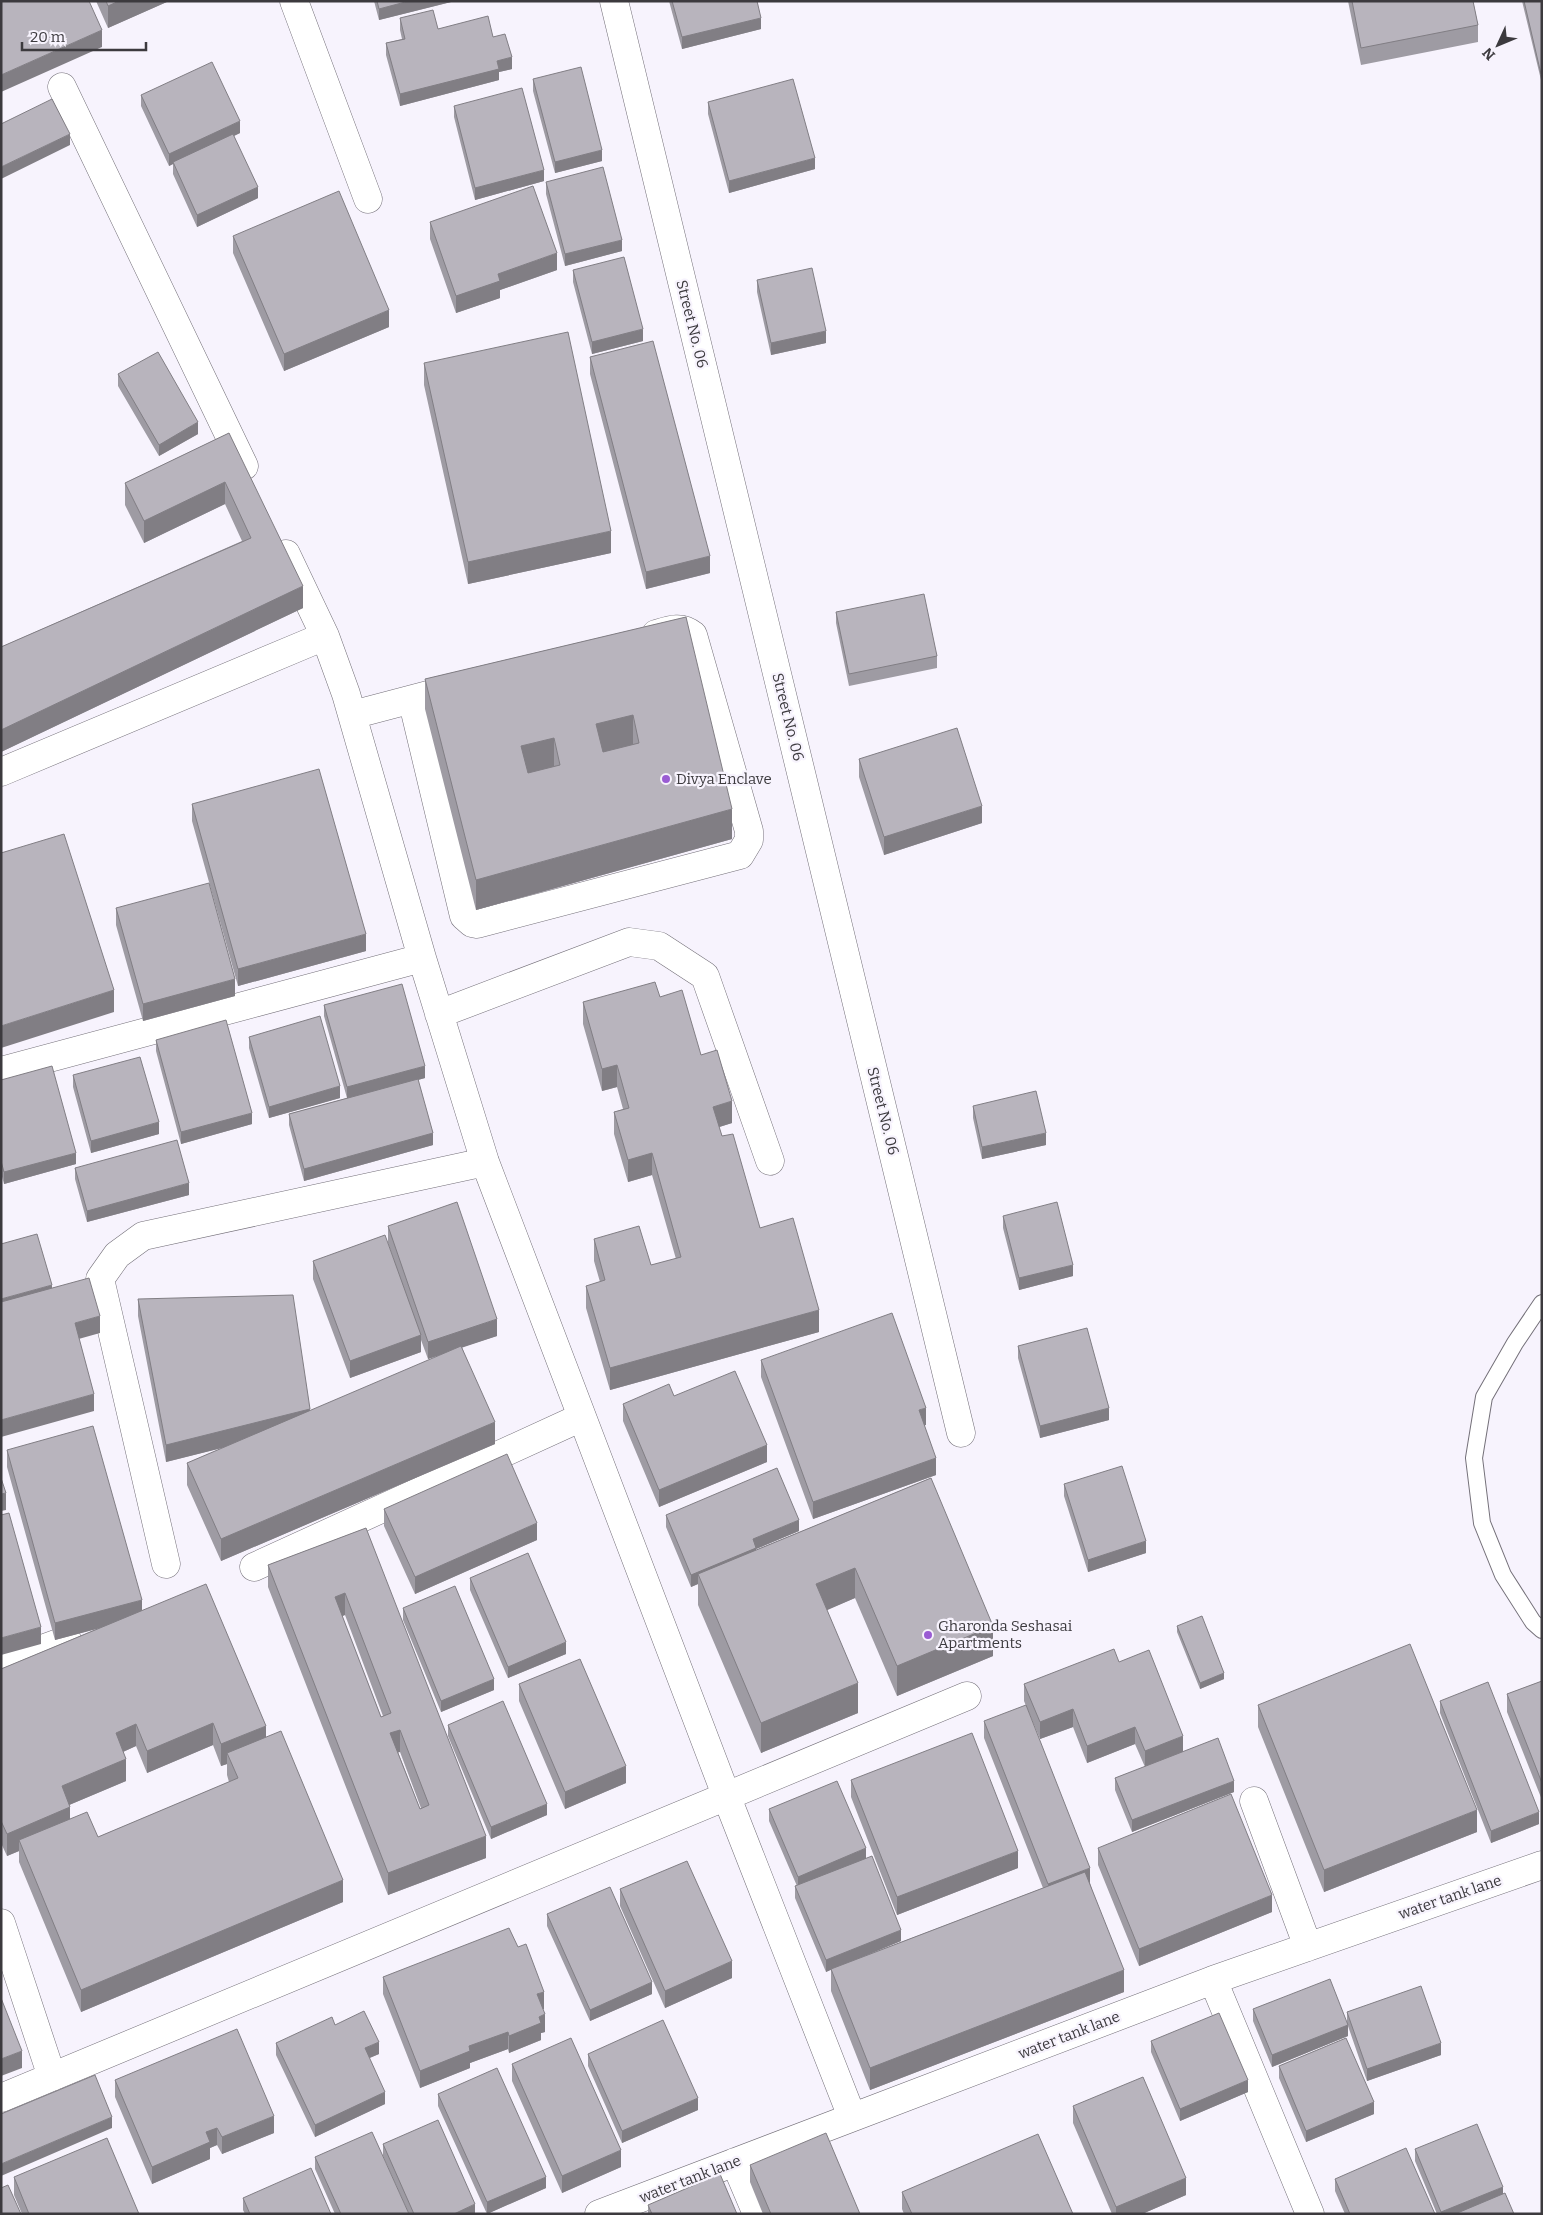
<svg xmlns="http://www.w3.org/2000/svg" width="1543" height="2215" font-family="Bitter,serif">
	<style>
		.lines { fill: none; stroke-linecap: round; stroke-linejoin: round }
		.service-casing { stroke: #747079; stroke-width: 18 }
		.minor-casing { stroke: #747079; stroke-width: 29 }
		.service { stroke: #fff; stroke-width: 16 }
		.minor { stroke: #fff; stroke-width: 28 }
		.wall { fill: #9e9ba3; fill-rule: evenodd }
		.shaded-wall { fill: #817e84 }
		.building { fill: #b8b4bd; stroke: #817e84; fill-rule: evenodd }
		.poi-dot { fill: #9a5cd3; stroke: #f7f3fd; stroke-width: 2 }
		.labels { text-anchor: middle; stroke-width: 4.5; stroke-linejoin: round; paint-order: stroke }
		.street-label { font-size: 15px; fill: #3c3a3e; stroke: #f7f3fd }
		.poi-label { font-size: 15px; fill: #3c3a3e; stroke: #f7f3fd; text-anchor: start }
	</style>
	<rect width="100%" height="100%" fill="#f7f3fd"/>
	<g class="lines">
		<defs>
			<path id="service" d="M1542,1303L1515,1343L1484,1397L1474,1458L1482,1523L1503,1575L1533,1622L1542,1630"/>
			<path id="minor" d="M294,1L368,199
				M614,1L961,1433
				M62,87L244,466
				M286,554L325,636L346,694L422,958L485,1162L726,1795L852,2117
				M412,699L464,916L472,923L477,924L740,855L749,840V831L693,635C681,625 669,630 656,634
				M352,715L462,686
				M1,772L325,636
				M439,1014L629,942L659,946L705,976L770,1161
				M1,1071L422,958
				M166,1564L100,1279L117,1255L143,1236L485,1162
				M254,1567L582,1417
				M1,1664L67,1640
				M1254,1801L1308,1947
				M1,1923L52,2077
				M1213,1980L1310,2214
				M1,2098L967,1696
				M735,2162L757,2214
				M599,2214L1213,1980L1542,1865"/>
		</defs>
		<!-- service casing -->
		<use href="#service" class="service-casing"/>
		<!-- minor casing -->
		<use href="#minor" class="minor-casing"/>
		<!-- service -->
		<use href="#service" class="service"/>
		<!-- minor -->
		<use href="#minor" class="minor"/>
	</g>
	<!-- wall -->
	<path class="wall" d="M96,1H169L108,28Z
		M374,1H455L379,20Z
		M669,1H757L761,29L682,49Z
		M1348,1H1473L1478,25V42L1361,65Z
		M1522,1H1542L1541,80Z
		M400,18L438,29L493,37L512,69L499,72V80L400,106L386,55V43L402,39L400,30Z
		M533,79L602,161L555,173L533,91Z
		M141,95L240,133L234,136L258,198L197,227L173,174V164L169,166L141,106Z
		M708,102L815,169L729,193L708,114Z
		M454,106L544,181L475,200L454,117Z
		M546,182L622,251L565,266L546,194Z
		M430,222L557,270L500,290V298L456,313L430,239Z
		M233,236L389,327L284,371L233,253Z
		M573,270L643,341L592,354L573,282Z
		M757,280L826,343L771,355L757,292Z
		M590,357L710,573L646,589L590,374Z
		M424,363L611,553L468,584L424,385Z
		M118,374L198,434L159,456L118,386Z
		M229,433L303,608L1,752V647L242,541L225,504L144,543L125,505V483Z
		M836,612L937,656V668L849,686L836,623Z
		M686,617L732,839L476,910L425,709V679Z
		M859,759L982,823L884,855L859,777Z
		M192,804L366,951L238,986L192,821Z
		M116,908L235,996L143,1021L116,925Z
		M660,997L701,1055L732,1123L719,1127L722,1136L760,1228L819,1332L610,1390L586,1308V1286L600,1282L594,1261V1239L651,1265L676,1259L652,1175L628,1182L614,1134V1112L623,1109L617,1087L602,1091L583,1024V1002Z
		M324,1005L425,1078L418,1080L433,1145L304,1181L289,1125V1114L347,1098L324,1016Z
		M249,1037L340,1098L269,1118L249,1048Z
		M156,1040L252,1124L181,1144L156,1051Z
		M73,1075L159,1134L91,1153L73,1087Z
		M1,1080L76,1164L4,1184L1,1173Z
		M973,1106L1046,1145L982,1159L973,1118Z
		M75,1168L189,1195L87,1222L75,1179Z
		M1003,1216L1073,1276L1019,1290L1003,1228Z
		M388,1226L497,1336L462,1347L495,1444L221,1561L187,1485V1463L225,1447L166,1462L138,1316V1299L310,1411L446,1353L428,1359L421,1340V1352L350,1378L313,1279V1261L394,1260L388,1243Z
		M1018,1346L1109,1420L1040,1438L1018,1358Z
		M761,1360L926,1425H924L936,1475L813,1519L761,1377Z
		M674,1396L767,1462L659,1507L623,1421V1404Z
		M7,1450L142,1610L266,1738L343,1902L81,2012L19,1862V1851L7,1856L1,1843V1669L99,1628L55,1640L7,1467ZM213,1745L221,1766L227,1764V1775L229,1782L98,1837L70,1819L69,1805L126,1781L123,1752L136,1746L147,1773Z
		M931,1478L993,1656L897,1696L855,1598L826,1610L858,1713L761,1753L698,1605V1584L691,1587L666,1527V1515L799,1531L756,1549V1550Z
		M1064,1484L1146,1553L1088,1572L1064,1496Z
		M384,1509L537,1540L415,1594L384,1526Z
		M366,1528L486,1858L388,1895L268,1587V1565ZM345,1615L383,1716L381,1717L342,1616ZM398,1752H400L421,1808L420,1809Z
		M470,1578L566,1654L508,1678L470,1590Z
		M403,1608L494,1690L441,1712L403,1620Z
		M1177,1626L1224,1679L1200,1689L1177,1632Z
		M1119,1662L1183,1752L1234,1792L1132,1832L1115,1790V1778L1145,1767L1135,1744L1087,1763L1073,1727L1040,1739L1024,1701V1684Z
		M1542,1681V1800L1507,1712V1694Z
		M519,1684L626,1783L565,1809L519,1701Z
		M1440,1701L1539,1824L1491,1843L1440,1713Z
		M1258,1705L1477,1832L1324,1892L1258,1727Z
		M984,1721L1090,1883L1124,1992L870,2090L831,1991V1969L826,1972L795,1898V1886H797L769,1821V1809L866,1858L901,1941L862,1957L1043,1888L984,1738Z
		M448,1725L547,1815L491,1839L448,1736Z
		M851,1780L1018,1868L897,1915L851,1797Z
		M1098,1848L1272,1912L1139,1966L1098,1865Z
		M620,1889L732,1978L665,2008L620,1906Z
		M547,1914L652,1994L590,2021L547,1926Z
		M518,1947L544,2009H543L545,2032L541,2033V2040L509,2053L508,2049L470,2063V2068L420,2088L383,1994V1977Z
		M1253,2009L1347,2022V2012L1441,2055L1367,2081L1348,2026V2036L1272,2067L1253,2021Z
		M335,2025L379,2054L369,2058L385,2104L315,2137L276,2055V2043Z
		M1151,2041L1248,2092L1180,2121L1151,2052Z
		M588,2054L698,2110L622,2143L588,2066Z
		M512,2064L621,2167L562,2193L512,2081Z
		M1279,2066L1374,2114L1306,2142L1279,2078Z
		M115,2080L274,2133L222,2154L217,2145L210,2148V2159L152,2184L115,2097Z
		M438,2094L546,2188L487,2214L438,2106Z
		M1073,2106L1186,2195L1142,2214H1112L1073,2123Z
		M383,2144L475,2214H409L383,2156Z
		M1415,2149L1503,2194L1514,2214H1437L1415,2161Z
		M315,2157L409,2214H335L315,2169Z
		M750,2165L860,2214H763L750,2182Z
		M14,2177L139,2214H22L14,2195Z
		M1335,2179L1435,2214H1345L1335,2191Z
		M902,2192L1073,2214H904L902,2209Z
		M243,2198L331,2214H245L243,2210Z
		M648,2205L737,2214H648Z"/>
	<!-- shaded-wall -->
	<path class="shaded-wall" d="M119,1H169L108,28V6Z
		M409,1H455L379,20V9Z
		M761,18V29L682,49V37Z
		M102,30V47L1,92V75Z
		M512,57V69L499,72V80L400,106V94L497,61Z
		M240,121V133L174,164L173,162V164L169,166V154Z
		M70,134V145L1,179V167Z
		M602,150V161L555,173V162Z
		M815,158V169L729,193V181Z
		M544,170V181L475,200V188Z
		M258,187V198L197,227V215Z
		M622,240V251L565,266V254Z
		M557,253V270L500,290V298L456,313V296L498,274Z
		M389,310V327L284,371V354Z
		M643,329V341L592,354V342Z
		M826,331V343L771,355V343Z
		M198,422V434L159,456V445Z
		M225,482V504L144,543V521Z
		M611,531V553L468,584V562Z
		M710,556V573L646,589V572Z
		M303,586V608L1,752V730Z
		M633,715V745L596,755V724Z
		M554,738V768L521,776V746Z
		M982,806V823L884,855V837Z
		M732,809V839L476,910V880Z
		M366,934V951L238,986V969Z
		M235,979V996L143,1021V1004Z
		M114,990V1012L1,1048V1026Z
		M617,1065V1087L602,1091V1069Z
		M425,1066V1078L347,1099V1087Z
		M340,1086V1098L269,1118V1107Z
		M732,1101V1123L713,1129V1107Z
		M252,1113V1124L181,1144V1132Z
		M159,1122V1134L91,1153V1141Z
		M433,1133V1145L304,1181V1169Z
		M1046,1133V1145L982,1159V1147Z
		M76,1153V1164L4,1184V1172Z
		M652,1153V1175L628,1182V1160Z
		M189,1183V1195L87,1222V1211Z
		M1073,1265V1276L1019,1290V1278Z
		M52,1285V1297L1,1311V1299Z
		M819,1310V1332L610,1390V1368Z
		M100,1316V1333L75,1340V1323Z
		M497,1319V1336L428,1359V1342Z
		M421,1335V1352L350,1378V1361Z
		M94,1394V1411L1,1437V1420Z
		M926,1408V1425L919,1427V1410Z
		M1109,1408V1420L1040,1438V1426Z
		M310,1409V1426L166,1462V1445Z
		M495,1422V1444L221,1561V1539Z
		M767,1445V1462L659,1507V1490Z
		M936,1458V1475L813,1519V1502Z
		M6,1493V1510L1,1511V1494Z
		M799,1520V1531L756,1549V1559L698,1574V1584L691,1587V1575L753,1539Z
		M537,1523V1540L415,1594V1577Z
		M1146,1541V1553L1088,1572V1560Z
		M855,1568V1598L816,1615V1584Z
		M345,1593V1615L335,1619V1597Z
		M142,1600V1617L55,1640V1623Z
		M993,1626V1656L897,1696V1666Z
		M41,1627V1644L1,1655V1638Z
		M566,1642V1654L508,1678V1667Z
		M1224,1673V1679L1200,1689V1683Z
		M494,1679V1690L441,1712V1701Z
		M858,1683V1713L761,1753V1723Z
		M1073,1709V1727L1040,1739V1722Z
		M213,1723V1745L147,1773V1751Z
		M136,1724V1746L116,1755V1733Z
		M266,1726V1748L227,1753V1764L221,1766V1744Z
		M1135,1727V1744L1087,1763V1746Z
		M400,1730V1752L390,1755V1733Z
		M1183,1736V1753L1145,1768V1751Z
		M126,1759V1781L62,1808V1786Z
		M626,1766V1783L565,1809V1792Z
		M1234,1781V1792L1132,1832V1820Z
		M547,1804V1815L491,1839V1827Z
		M70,1807V1829L19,1840V1851L7,1856V1834Z
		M1477,1810V1832L1324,1892V1870Z
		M1539,1812V1824L1491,1843V1831Z
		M486,1836V1858L388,1895V1873Z
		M866,1848V1860L798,1889V1877Z
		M1018,1851V1868L897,1915V1897Z
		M1090,1868V1885L1048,1901V1884Z
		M343,1880V1902L81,2012V1990Z
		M1272,1895V1912L1139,1966V1949Z
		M901,1930V1941L826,1972V1960Z
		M732,1961V1978L665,2008V1991Z
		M1124,1970V1992L870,2090V2068Z
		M652,1982V1994L590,2021V2010Z
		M544,1992V2009L537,2011V1994Z
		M545,2014V2032L541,2033V2040L509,2053V2036L539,2017Z
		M1348,2025V2036L1272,2067V2055Z
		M508,2032V2049L470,2063V2068L420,2088V2071L469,2046Z
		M379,2042V2054L365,2060V2048Z
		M1441,2043V2055L1367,2081V2069Z
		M22,2051V2068L1,2076V2059Z
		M1248,2080V2092L1180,2121V2109Z
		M385,2092V2104L315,2137V2125Z
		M698,2098V2110L622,2143V2131Z
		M1374,2102V2114L1306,2142V2131Z
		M274,2116V2133L222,2154V2137Z
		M112,2117V2128L1,2176V2164Z
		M217,2128V2145L210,2148V2159L152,2184V2167L206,2132Z
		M621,2150V2167L562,2193V2176Z
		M546,2177V2188L487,2214V2202Z
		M1186,2178V2195L1142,2214H1116V2207Z
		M1503,2187V2199L1466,2214H1441V2212Z
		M475,2204V2214H454Z"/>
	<!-- building -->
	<path class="building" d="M1,1H89L102,30L1,75Z
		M106,1H119L108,6Z
		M377,1H409L379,9Z
		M672,1H757L761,18L682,37Z
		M1352,1H1473L1478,25L1361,48Z
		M1524,1H1542V73L1541,74Z
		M433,10L438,29L488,16L493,37L505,34L512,57L497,61L499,69L400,94L386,43L405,39L400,18Z
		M212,62L240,121L169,154L141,95Z
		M581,67L602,150L555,162L533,79Z
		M793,79L815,158L729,181L708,102Z
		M522,88L544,170L475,188L454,106Z
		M52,99L70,134L1,167V124Z
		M233,134L258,187L197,215L173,162Z
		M603,167L622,240L565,254L546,182Z
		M533,186L557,253L498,274L500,281L456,296L430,222Z
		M339,191L389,310L284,354L233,236Z
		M624,257L643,329L592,342L573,270Z
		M812,268L826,331L771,343L757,280Z
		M568,332L611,531L468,562L424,363Z
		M653,341L710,556L646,572L590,357Z
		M158,352L198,422L159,445L118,374Z
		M229,433L303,586L1,730V647L251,538L225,482L144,521L125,483Z
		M924,594L937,656L849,674L836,612Z
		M686,617L732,809L476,880L425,679ZM633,715L639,743L603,752L596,724ZM554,738L560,765L528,773L521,746Z
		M957,728L982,806L884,837L859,759Z
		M319,769L366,934L238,969L192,804Z
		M64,834L114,990L1,1026V853Z
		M209,883L235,979L143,1004L116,908Z
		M655,982L660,997L682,990L701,1055L717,1050L732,1101L713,1107L722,1136L733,1134L760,1228L793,1218L819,1310L610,1368L586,1286L605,1280L594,1239L639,1226L651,1265L681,1257L652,1153L628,1160L614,1112L629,1108L617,1065L602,1069L583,1002Z
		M402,984L425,1066L347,1087L324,1005Z
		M320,1016L340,1086L269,1107L249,1037Z
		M226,1020L252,1113L181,1132L156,1040Z
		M140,1057L159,1122L91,1141L73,1075Z
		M52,1066L76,1153L4,1172L1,1161V1080Z
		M418,1079L433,1133L304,1169L289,1114Z
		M1036,1091L1046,1133L982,1147L973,1106Z
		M177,1140L189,1183L87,1211L75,1168Z
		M457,1202L497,1319L428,1342L388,1226Z
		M1057,1202L1073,1265L1019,1278L1003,1216Z
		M37,1234L52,1285L1,1299V1244Z
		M385,1235L421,1335L350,1361L313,1261Z
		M89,1278L100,1316L75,1323L94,1394L1,1420V1302Z
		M293,1295L310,1409L166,1445L138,1299Z
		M892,1313L926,1408L919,1410L936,1458L813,1502L761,1360Z
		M1087,1328L1109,1408L1040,1426L1018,1346Z
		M461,1346L495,1422L221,1539L187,1463Z
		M735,1371L767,1445L659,1490L623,1404L669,1384L674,1396Z
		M93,1426L142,1600L55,1623L7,1450Z
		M507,1454L537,1523L415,1577L384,1509Z
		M1122,1466L1146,1541L1088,1560L1064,1484Z
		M777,1468L799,1520L753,1539L756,1548L691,1575L666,1515Z
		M1,1478L6,1493L1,1494Z
		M931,1478L993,1626L897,1666L855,1568L816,1584L858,1683L761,1723L698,1574Z
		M9,1513L41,1627L1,1638V1515Z
		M366,1528L486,1836L388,1873L268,1565ZM345,1593L391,1713L381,1717L335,1597ZM400,1730L429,1805L420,1809L390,1733Z
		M528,1553L566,1642L508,1667L470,1578Z
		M206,1584L266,1726L221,1744L213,1723L147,1751L136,1724L116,1733L126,1759L62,1786L70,1807L7,1834L1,1821V1669Z
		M455,1586L494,1679L441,1701L403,1608Z
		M1202,1616L1224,1673L1200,1683L1177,1626Z
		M1410,1644L1477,1810L1324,1870L1258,1705Z
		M1114,1649L1119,1662L1149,1650L1183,1736L1145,1751L1135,1727L1087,1746L1073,1709L1040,1722L1024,1684Z
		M580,1659L626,1766L565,1792L519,1684Z
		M1542,1681V1783L1507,1694Z
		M1488,1682L1539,1812L1491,1831L1440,1701Z
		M503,1701L547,1804L491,1827L448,1725Z
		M1026,1705L1090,1868L1048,1884L984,1721Z
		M281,1731L343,1880L81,1990L19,1840L87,1812L98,1837L238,1778L227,1753Z
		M972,1733L1018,1851L897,1897L851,1780Z
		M1218,1738L1234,1781L1132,1820L1115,1778Z
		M837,1781L866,1848L798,1877L769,1809Z
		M1231,1794L1272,1895L1139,1949L1098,1848Z
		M872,1856L901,1930L826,1960L795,1886Z
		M687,1861L732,1961L665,1991L620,1889Z
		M1085,1872L1124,1970L870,2068L831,1969Z
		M610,1887L652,1982L590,2010L547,1914Z
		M509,1928L518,1947L526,1944L544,1992L537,1994L545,2014L539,2017L541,2023L509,2036L508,2032L469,2046L470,2051L420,2071L383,1977Z
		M1330,1979L1348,2025L1272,2055L1253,2009Z
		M1421,1986L1441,2043L1367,2069L1347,2012Z
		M1,1998L22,2051L1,2059Z
		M364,2011L379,2042L365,2048L385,2092L315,2125L276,2043L332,2017L335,2025Z
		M1219,2013L1248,2080L1180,2109L1151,2041Z
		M663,2020L698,2098L622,2131L588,2054Z
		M237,2029L274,2116L222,2137L217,2128L206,2132L210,2142L152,2167L115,2080Z
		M571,2038L621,2150L562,2176L512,2064Z
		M1346,2038L1374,2102L1306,2131L1279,2066Z
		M497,2068L546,2177L487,2202L438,2094Z
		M95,2075L112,2117L1,2164V2114Z
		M1143,2077L1186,2178L1116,2207L1073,2106Z
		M438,2120L475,2204L454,2214H414L383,2144Z
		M1477,2124L1503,2187L1441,2212L1415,2149Z
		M372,2132L409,2214H341L315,2157Z
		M826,2133L860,2214H771L750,2165Z
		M1038,2134L1073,2214H912L902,2192Z
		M107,2138L139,2214H29L14,2177Z
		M1406,2148L1435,2214H1350L1335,2179Z
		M311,2168L331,2214H250L243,2198Z
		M720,2174L737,2214H652L648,2205Z
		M8,2185L21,2214H1V2188Z
		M1505,2193L1514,2214H1455Z"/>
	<!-- markers -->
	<g class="poi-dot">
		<circle cx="666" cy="779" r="5"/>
		<circle cx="928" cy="1635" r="5"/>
	</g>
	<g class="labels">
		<!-- street labels -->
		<g class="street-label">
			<text transform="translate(692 324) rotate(76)" y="5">Street No. 06</text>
			<text transform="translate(788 717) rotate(76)" y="5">Street No. 06</text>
			<text transform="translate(883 1111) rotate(76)" y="5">Street No. 06</text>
			<text transform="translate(1450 1897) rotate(-19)" y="5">water tank lane</text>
			<text transform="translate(1069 2035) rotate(-21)" y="5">water tank lane</text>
			<text transform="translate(690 2179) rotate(-21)" y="5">water tank lane</text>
		</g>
		<!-- poi labels -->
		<g class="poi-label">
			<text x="676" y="784">Divya Enclave</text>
			<text x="938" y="1631">Gharonda Seshasai<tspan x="938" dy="17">Apartments</tspan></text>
		</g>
	</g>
	<!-- border -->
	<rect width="1543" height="2215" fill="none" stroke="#3c3a3e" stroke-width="5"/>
	<!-- north arrow -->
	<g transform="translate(1498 45) rotate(226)" stroke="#f7f3fd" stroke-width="4" paint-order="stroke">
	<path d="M0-4L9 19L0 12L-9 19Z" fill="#3c3a3e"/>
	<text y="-8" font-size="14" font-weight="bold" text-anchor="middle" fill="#3c3a3e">N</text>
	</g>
	<!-- scale -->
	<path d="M22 42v8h124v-8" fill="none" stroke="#3c3a3e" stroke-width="2.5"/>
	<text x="30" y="42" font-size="15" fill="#3c3a3e" stroke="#f7f3fd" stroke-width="4" paint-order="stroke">20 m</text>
</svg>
